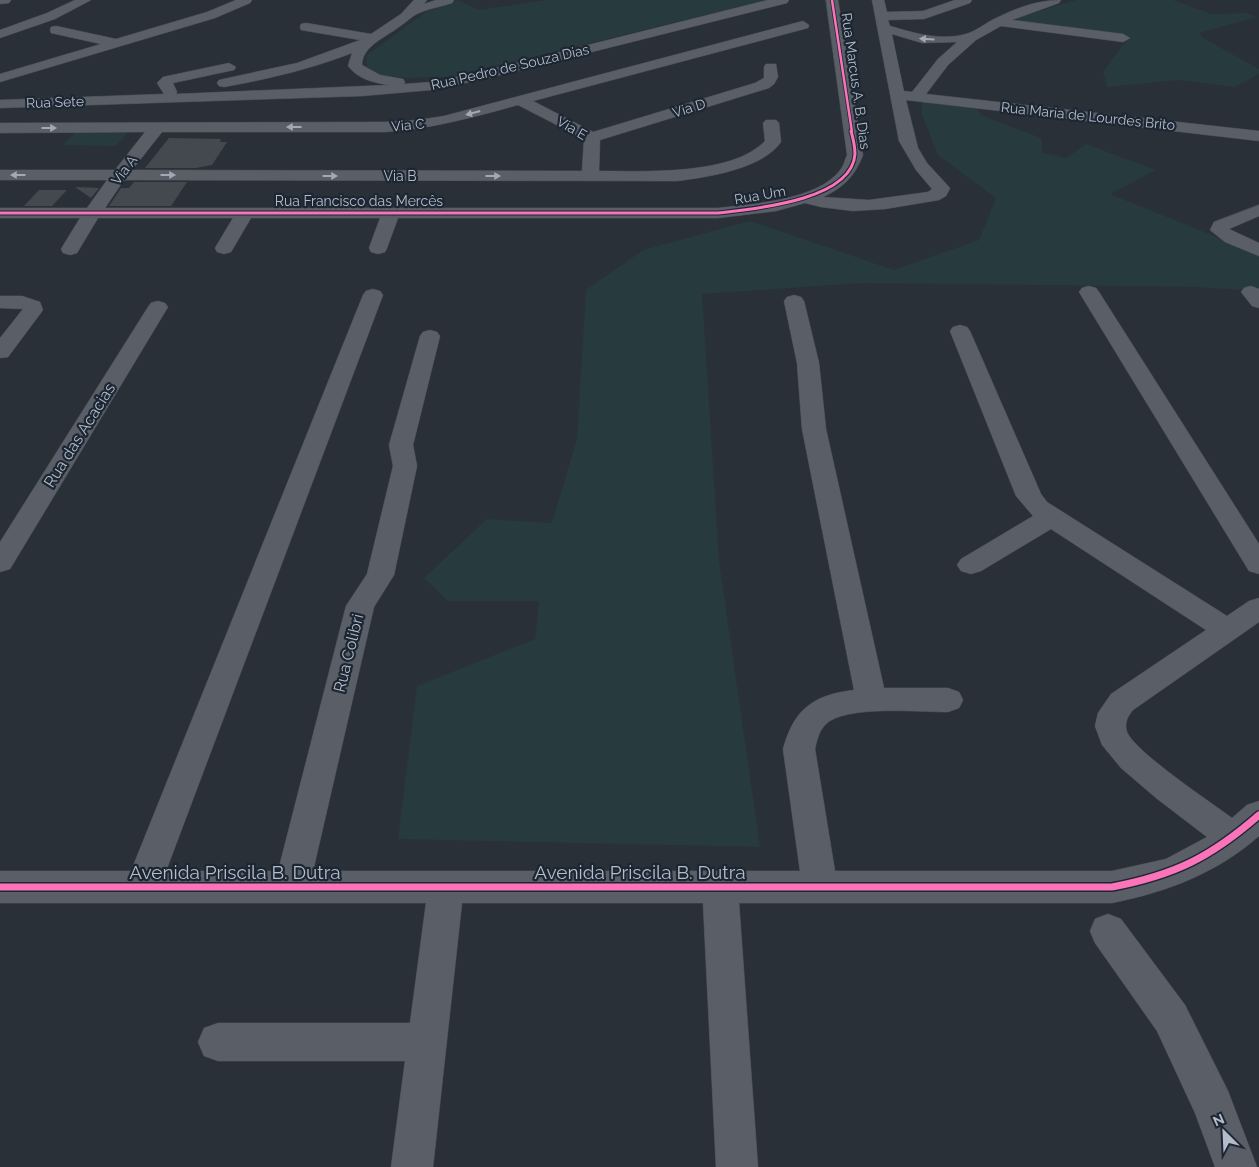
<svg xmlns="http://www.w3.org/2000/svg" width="1259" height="1167" font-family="Raleway,sans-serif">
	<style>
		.green { fill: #273a3e }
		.building { fill: #444950 }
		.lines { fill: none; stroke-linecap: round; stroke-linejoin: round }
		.minor-casing { stroke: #484c53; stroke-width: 1 }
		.minor { fill: #5a5e66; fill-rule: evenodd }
		.cycleway-far2-casing { stroke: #1d2633; stroke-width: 4 }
		.cycleway-far1-casing { stroke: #1d2633; stroke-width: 5 }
		.cycleway-casing { stroke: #1d2633; stroke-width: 10 }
		.cycleway-far2 { stroke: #fb73b8; stroke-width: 2.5 }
		.cycleway-far1 { stroke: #fb73b8; stroke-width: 3 }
		.cycleway { stroke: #fb73b8; stroke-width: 7 }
		.oneway { fill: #a2a9b5 }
		.labels { text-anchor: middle; stroke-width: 4.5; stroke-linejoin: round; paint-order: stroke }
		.far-street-label { font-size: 14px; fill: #b4bcc9; stroke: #1d2633 }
		.street-label { font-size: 16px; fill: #b4bcc9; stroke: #1d2633 }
		.near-street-label { font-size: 19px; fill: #b4bcc9; stroke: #1d2633 }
	</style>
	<rect width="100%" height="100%" fill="#2a3038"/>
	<!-- green -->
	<path class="green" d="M458,0L479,10L546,0H767L450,77L407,78L379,75L366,66L367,55L426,12Z
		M1076,0H1173L1212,14L1246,13L1257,17L1199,33L1203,38L1259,69V74L1235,87L1179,80L1107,87L1103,72L1129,37L1009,20Z
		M922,97L975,105L981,115L1041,138L1043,153L1066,158L1086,144L1156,170L1110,194L1259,254V291L1195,287L862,283L702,294L719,561L760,847L398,839L417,686L535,639L539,601H448L424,578L487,519L552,523L577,439L586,290L643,250L750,221L894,270L979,240L996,198L938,155L922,115Z
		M75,133H127L116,146L63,145Z"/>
	<!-- building -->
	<path class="building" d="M169,138L221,139L220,142H227L212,165L196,168H145Z
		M134,182H187L171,206H109L121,188H129Z
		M75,187L99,188L91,198Z
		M39,190H67L52,206H24Z"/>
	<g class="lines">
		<defs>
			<path id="minor" d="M0,0H11L9,3L0,4Z
				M75,0H91L55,19L0,38V30L47,13Z
				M236,0H252L250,3L215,18L0,82V74L101,44L51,33L50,30L51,27L56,26L116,39L207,12Z
				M414,0H427L424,4L436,0H454L452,3C440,7 426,9 415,15C410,18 404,24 399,27C386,37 362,46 362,65L380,75L403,79L405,82L404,84L431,82L480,72L768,0H789L787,3L480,80L431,90L362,96L0,108V100L164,94L157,83L163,77L229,63L236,67L234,70L173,83L177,92L176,94L389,85C374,83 358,79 348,66L352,53C311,69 268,79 224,87L219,86L217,83L219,80L297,63L360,40L301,30L300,27L301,24L306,23L371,34L401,14Z
				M826,0H838L863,155C855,176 843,188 823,197L869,200L928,192L932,189L916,170L899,141L872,0H884L887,12L923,11L955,0H972L970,3L924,19L888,20L890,26C914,33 943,42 969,33C977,30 985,24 992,20C1014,9 1036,0 1061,0L1059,3L1012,20L1123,34L1130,38L1123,42L1001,26L976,40L948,65L926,94L1259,131V141L906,100L918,148L927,163L950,188L946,196L939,200L885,209L853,211L821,207L805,203L776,211L718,218H398L387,248L385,252L378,254L371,252L369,248L380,218H251L231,252L224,254L217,252L215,248L233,218H98L77,253L70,255L63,253L61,249L80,218H0V208H87L107,180H0V170H115L145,132L0,133V123L385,122L418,120L444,116L803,21L809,25L808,28L533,101L593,132L755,83L764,78V67L766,64H776L778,77L774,84L769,88L600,140L599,171C643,171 732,176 765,141L763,123L766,120H776L779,123L781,142C762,169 708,177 677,181L124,180L105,208H718C753,204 819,200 841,169C844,165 845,159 847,155ZM892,34L922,43L957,42L938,59L912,92L904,91ZM518,105L584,139L582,171L132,170L162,132H385C431,129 474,117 518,105Z
				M1259,205V216L1229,229L1259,243V256L1225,242L1210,230L1214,222Z
				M1089,286L1096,288L1099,292L1259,544V574L1249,571L1079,292L1082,288Z
				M1251,286L1259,289V308L1252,306L1241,292L1244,288Z
				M373,289L380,291L383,295L166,871H278L346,606L367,574L393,466L389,445L420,336L423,332L430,330L437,332L440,336L413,445L417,466L394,575L374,607L313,871H800L783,749C794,709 813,695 854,690L802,429L797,363L784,301L787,297L794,295L801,297L804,301L819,363L826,429L884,688H948L959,692L963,700L959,708L948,712C919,712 846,705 826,724C819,731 817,740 815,749L835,871H1112L1166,859L1207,837L1156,798L1121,768L1102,745L1095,726L1098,713L1111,694L1206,630L1051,529L981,571L971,574L961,571L957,565L961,559L1033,516L1016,496L950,331L953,327L960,325L967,327L970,331L1041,494L1047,502L1227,616L1249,601L1259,598V622L1133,710C1128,716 1124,723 1127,732C1135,752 1212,803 1232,818L1247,805L1259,801V836C1217,873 1167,892 1112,903H739L758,1167H716L703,903H462L433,1167H391L405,1061H218L204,1056L198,1042L204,1028L218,1023H410L426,903H0V871H131L363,295L366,291Z
				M0,296H22L40,302L43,310L8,357L0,358V338L23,309L0,308Z
				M158,301L165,303L168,307L10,569L0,572V542L148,307L151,303Z
				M1108,914L1121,919L1185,1005L1228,1091L1257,1167H1215L1195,1113L1157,1031L1095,943L1090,931L1095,919Z"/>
		</defs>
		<!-- minor casing -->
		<use href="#minor" class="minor-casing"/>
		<!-- minor -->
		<use href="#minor" class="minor"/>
		<defs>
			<path id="cycleway-far2" d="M832,0L852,132"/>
			<path id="cycleway-far1" d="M0,213H718C752,209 852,201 855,154C855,147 853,138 851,131"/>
			<path id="cycleway" d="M0,887H1112C1175,875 1211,857 1259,815"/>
		</defs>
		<!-- cycleway-far2 casing -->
		<use href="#cycleway-far2" class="cycleway-far2-casing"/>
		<!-- cycleway-far1 casing -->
		<use href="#cycleway-far1" class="cycleway-far1-casing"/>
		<!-- cycleway casing -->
		<use href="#cycleway" class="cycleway-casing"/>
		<!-- cycleway-far2 -->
		<use href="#cycleway-far2" class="cycleway-far2"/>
		<!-- cycleway-far1 -->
		<use href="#cycleway-far1" class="cycleway-far1"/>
		<!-- cycleway -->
		<use href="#cycleway" class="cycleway"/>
	</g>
	<!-- one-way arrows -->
	<defs><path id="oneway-solid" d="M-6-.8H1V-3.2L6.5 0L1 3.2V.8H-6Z" transform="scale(1.25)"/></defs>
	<g class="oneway">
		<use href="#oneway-solid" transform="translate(927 39) rotate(-176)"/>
		<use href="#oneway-solid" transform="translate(473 113) rotate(165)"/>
		<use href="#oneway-solid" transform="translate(294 127) rotate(180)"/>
		<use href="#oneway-solid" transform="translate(49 128)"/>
		<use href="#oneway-solid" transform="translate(18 175) rotate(180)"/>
		<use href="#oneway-solid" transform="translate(168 175)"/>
		<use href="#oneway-solid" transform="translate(330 176)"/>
		<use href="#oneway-solid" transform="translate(493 176)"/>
	</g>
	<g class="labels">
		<!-- far-street labels -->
		<g class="far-street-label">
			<text transform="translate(510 67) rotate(-13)" y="5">Rua Pedro de Souza Dias</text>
			<text transform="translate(856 81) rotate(82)" y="5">Rua Marcus A. B. Dias</text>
			<text transform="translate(55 102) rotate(-2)" y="5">Rua Sete</text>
			<text transform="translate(689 108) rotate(-17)" y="5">Via D</text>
			<text transform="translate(1088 116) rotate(6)" y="5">Rua Maria de Lourdes Brito</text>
			<text transform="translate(408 125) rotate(-5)" y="5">Via C</text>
			<text transform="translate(572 128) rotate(30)" y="5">Via E</text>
			<text transform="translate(124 170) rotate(-53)" y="5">Via A</text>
			<text x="400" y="181">Via B</text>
			<text transform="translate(760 195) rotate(-10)" y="5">Rua Um</text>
			<text x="359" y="206">Rua Francisco das Mercês</text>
		</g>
		<!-- street labels -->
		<g class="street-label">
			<text transform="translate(79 435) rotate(-58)" y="6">Rua das Acacias</text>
			<text transform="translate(348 653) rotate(-76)" y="6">Rua Colibri</text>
		</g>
		<!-- near-street labels -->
		<g class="near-street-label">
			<text x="235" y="879">Avenida Priscila B. Dutra</text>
			<text x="640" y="879">Avenida Priscila B. Dutra</text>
		</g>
	</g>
	<!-- north arrow -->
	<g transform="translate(1224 1132) rotate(336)" stroke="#1d2633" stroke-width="4" paint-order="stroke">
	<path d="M0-4L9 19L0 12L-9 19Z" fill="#b4bcc9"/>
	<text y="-8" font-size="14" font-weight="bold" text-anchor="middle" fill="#b4bcc9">N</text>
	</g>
</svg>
